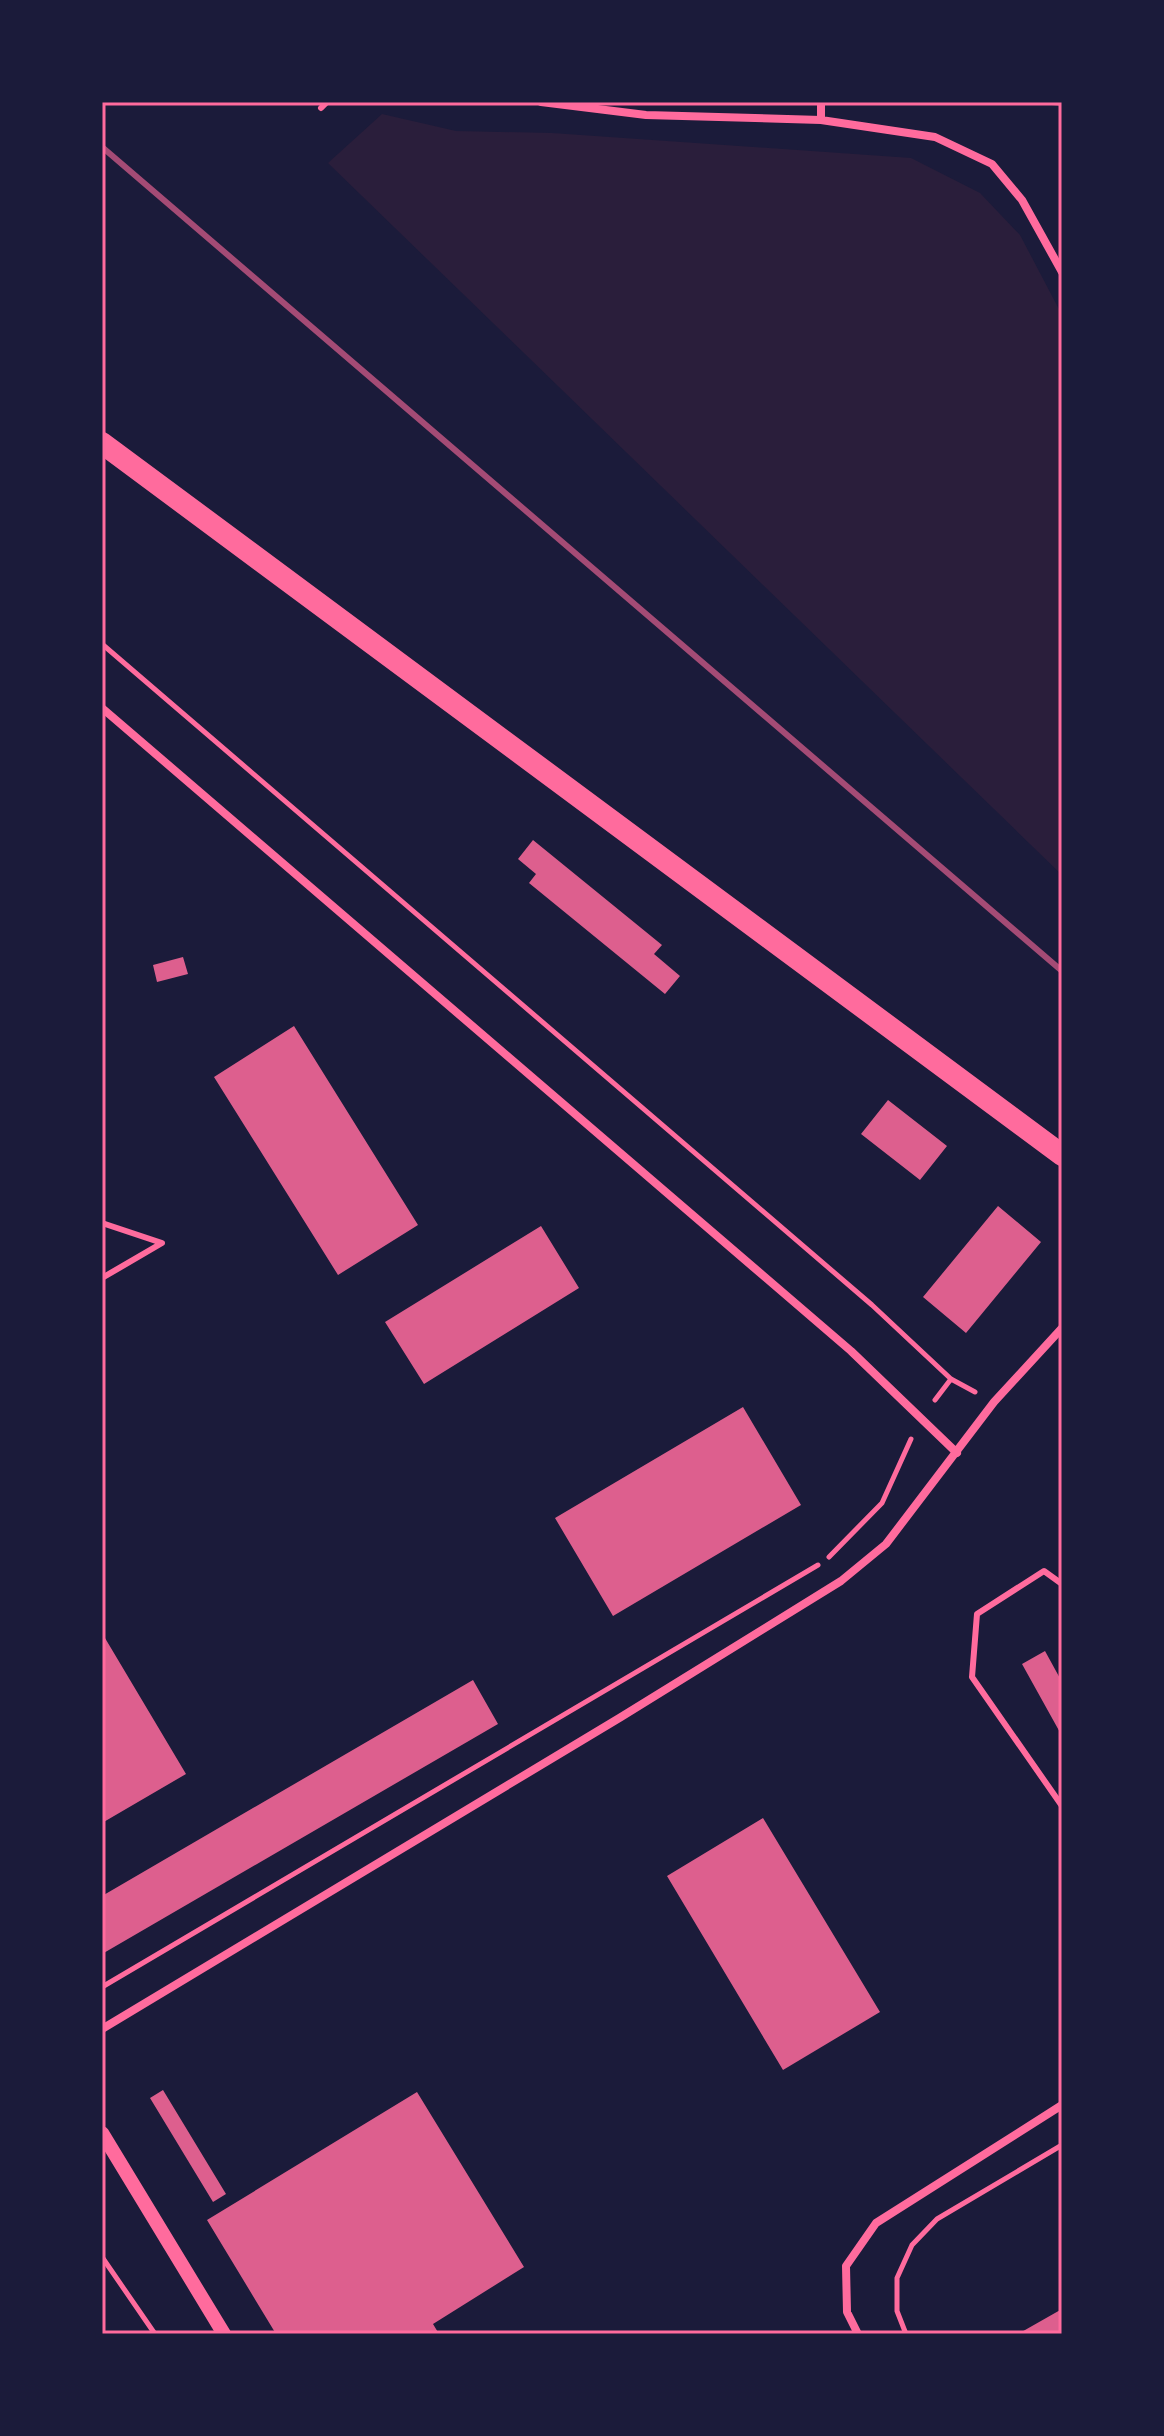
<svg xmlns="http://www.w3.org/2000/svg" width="1164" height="2436" font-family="'PT Sans Narrow',sans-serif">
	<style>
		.green { fill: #2a1e3b }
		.building { fill: #dd5f8e }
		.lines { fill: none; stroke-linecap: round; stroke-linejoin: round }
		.path { stroke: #ff6b9d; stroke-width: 5 }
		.service { stroke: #ff6b9d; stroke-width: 6 }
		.minor { stroke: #ff6b9d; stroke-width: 8 }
		.tertiary { stroke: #ff6b9d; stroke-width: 14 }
		.trunk { stroke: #ff6b9d; stroke-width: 22 }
		.rail { stroke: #a44b75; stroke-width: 6 }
		.neatline { fill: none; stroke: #ff6b9d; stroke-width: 3 }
	</style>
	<rect width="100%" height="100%" fill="#1b1b3a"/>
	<!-- green -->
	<path class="green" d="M382,114L456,131L552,133L911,158L980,193L1020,235L1062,315V875L328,163Z"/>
	<!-- building -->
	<path class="building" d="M533,840L662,945L654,954L680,976L665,994L529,883L536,874L518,859Z
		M183,957L188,974L157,982L153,965Z
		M294,1026L418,1225L338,1275L214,1077Z
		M888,1100L947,1146L920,1180L861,1134Z
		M998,1206L1041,1242L966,1333L923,1297Z
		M541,1226L579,1288L424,1384L385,1322Z
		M743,1407L801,1505L613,1616L555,1518Z
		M102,1633L186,1774L102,1823Z
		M1045,1651L1062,1682V1736L1022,1664Z
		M473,1680L498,1724L102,1954V1896Z
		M763,1818L880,2012L783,2070L667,1876Z
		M163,2090L226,2194L213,2202L150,2098Z
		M417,2092L524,2267L433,2324L439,2334H276L207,2220Z
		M1062,2309V2334H1018Z"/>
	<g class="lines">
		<!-- path -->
		<path class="path" d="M1042,102L1062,103
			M102,644L872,1305L951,1379L975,1392
			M935,1400L951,1379
			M829,1557L882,1503L911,1439
			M102,1987L818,1565
			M102,2257L155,2334
			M906,2334L897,2311V2278L912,2245L937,2219L1062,2145"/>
		<!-- service -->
		<path class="service" d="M321,108L327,102
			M102,1223L162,1243L102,1278
			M1062,1584L1044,1571L977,1614L972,1677L1062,1806"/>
		<!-- minor -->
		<path class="minor" d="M541,102L646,115L821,120L935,137L992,164L1022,200L1062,272
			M821,120V102
			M102,708L851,1351L957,1453
			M102,2029L621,1717L841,1581L886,1544L994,1402L1062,1328
			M858,2334L847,2312L846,2266L876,2223L1062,2105"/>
		<!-- tertiary -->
		<path class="tertiary" d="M102,2133L224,2334"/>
		<!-- trunk -->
		<path class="trunk" d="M102,443L1062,1155"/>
		<!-- rail -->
		<path class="rail" d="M102,147L1062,971"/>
	</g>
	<!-- border -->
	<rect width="1164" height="2436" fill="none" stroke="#1b1b3a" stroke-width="208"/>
	<rect x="104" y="104" width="956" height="2228" class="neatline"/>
</svg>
